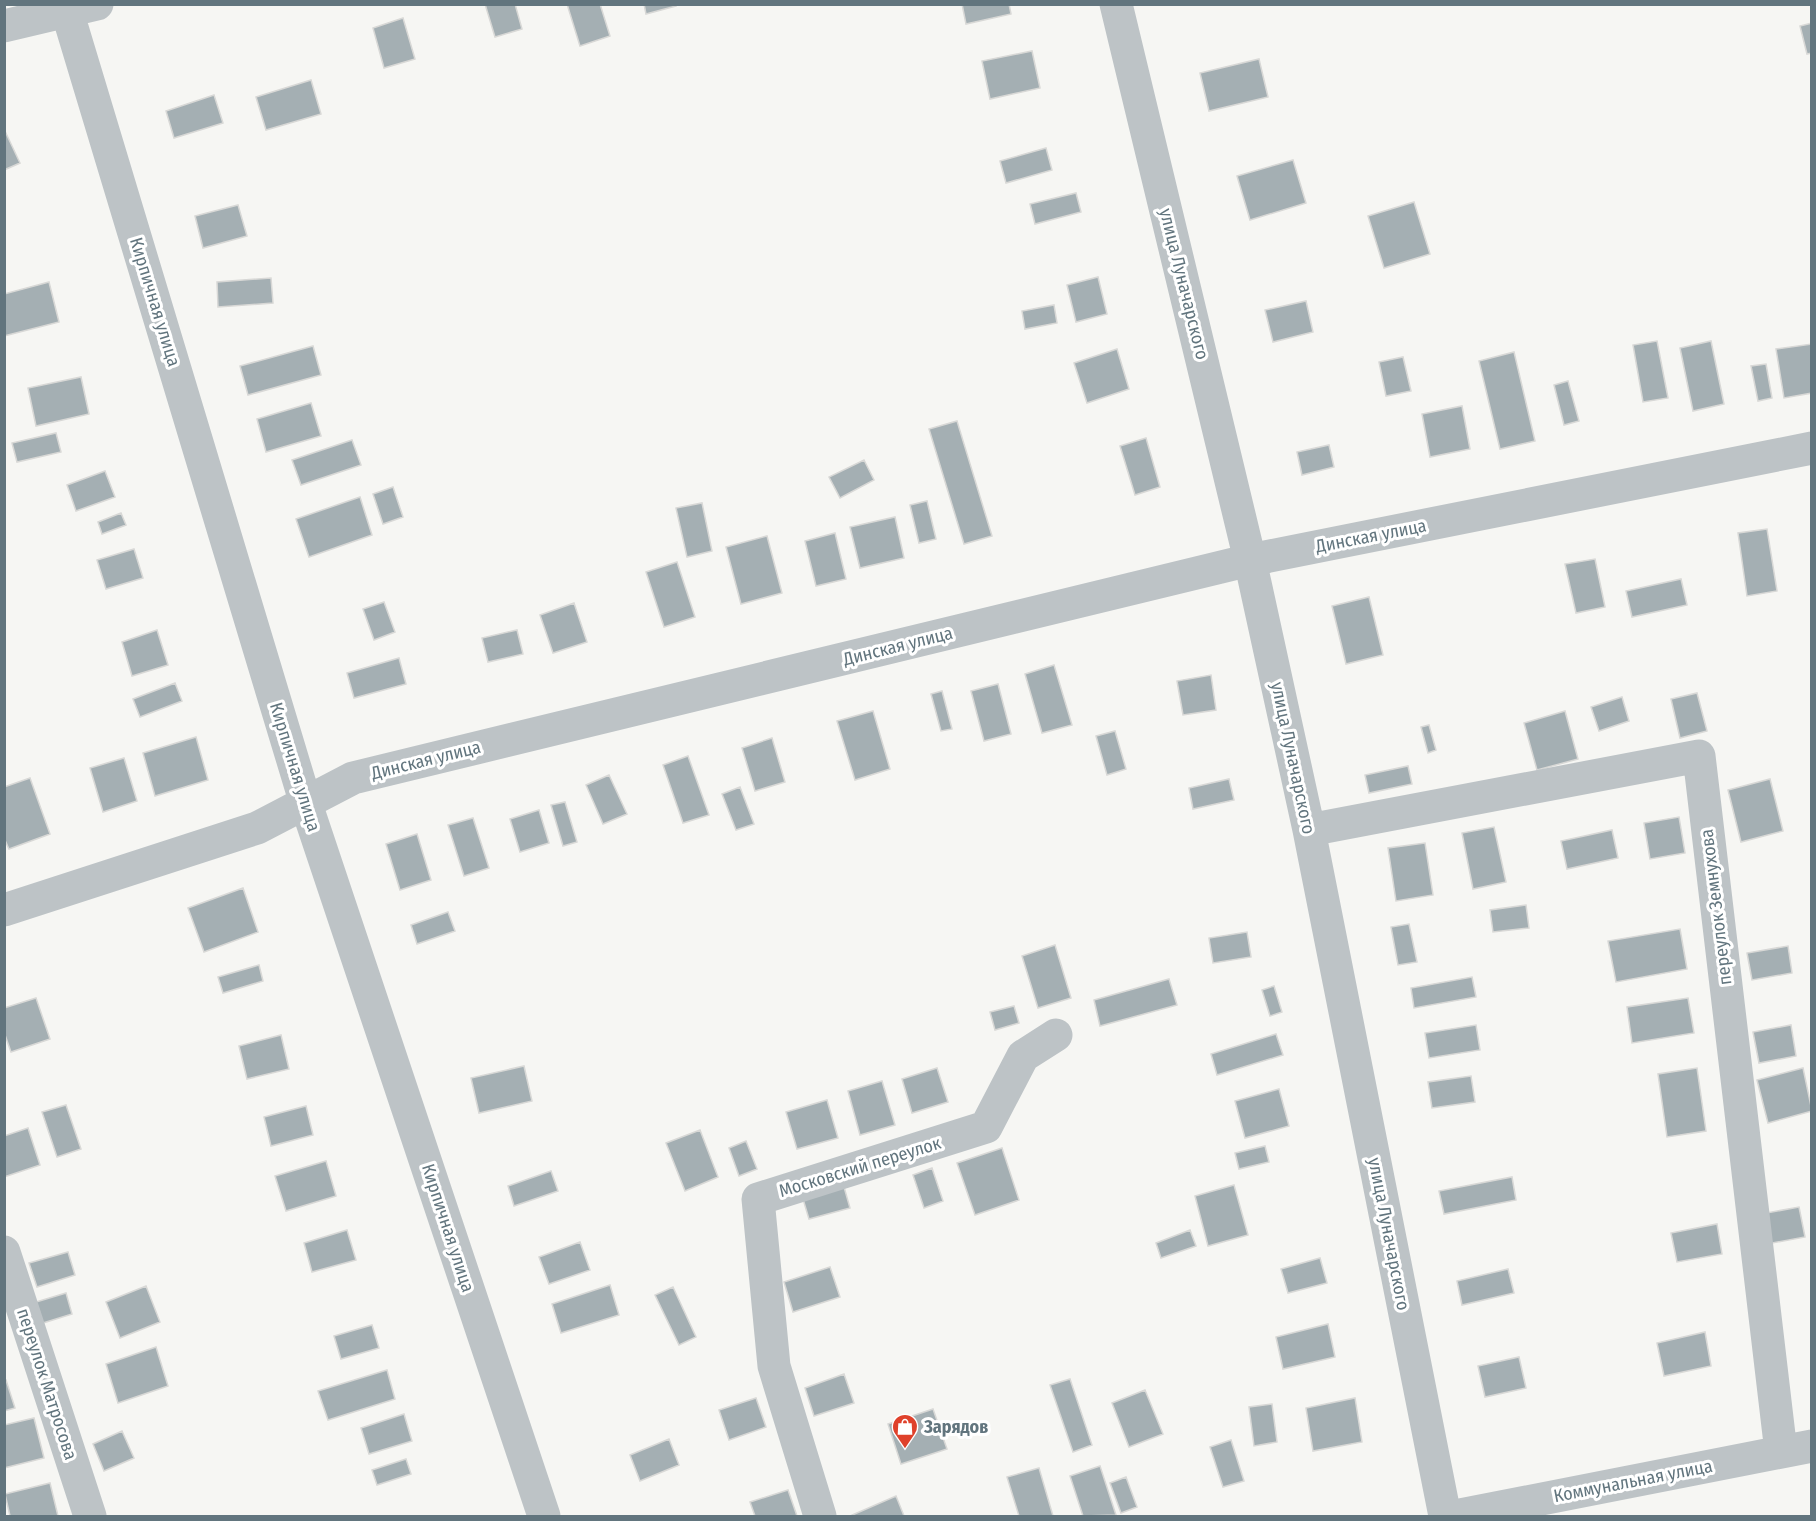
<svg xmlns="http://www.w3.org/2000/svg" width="1816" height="1521" font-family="'Fira Sans Condensed',sans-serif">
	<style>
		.building { fill: #a4afb3; stroke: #d8d8d6; stroke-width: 1.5 }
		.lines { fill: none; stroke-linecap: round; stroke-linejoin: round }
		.minor { stroke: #bdc3c6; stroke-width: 33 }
		.labels { text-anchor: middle; stroke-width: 6; stroke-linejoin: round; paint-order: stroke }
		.street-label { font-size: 18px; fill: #62757e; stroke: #fff }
		.poi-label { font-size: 18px; font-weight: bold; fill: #62757e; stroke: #fff; text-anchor: start }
	</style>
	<rect width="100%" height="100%" fill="#f6f6f3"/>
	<!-- building -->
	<path class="building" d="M485,4H515L522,29L495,37Z
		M567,4H600L610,36L580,46Z
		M644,4H675L676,6L646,14Z
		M962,4H1009L1011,14L966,24Z
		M403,18L415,59L384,68L373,28Z
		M1812,23V53L1807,54L1800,26Z
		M1032,51L1040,88L990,99L982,61Z
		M1259,59L1268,97L1209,111L1200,73Z
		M311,80L321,114L266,130L256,97Z
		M214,95L223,123L174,138L166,111Z
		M4,129L20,163L4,170Z
		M1046,148L1052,170L1006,183L1000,161Z
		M1293,160L1306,203L1250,220L1237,176Z
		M1076,193L1081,212L1035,224L1030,204Z
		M1414,202L1430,254L1384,268L1368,216Z
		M238,205L247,236L203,248L195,216Z
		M1098,277L1107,314L1076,322L1067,285Z
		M271,278L273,303L218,307L217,282Z
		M49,282L59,322L4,336V294Z
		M1306,301L1313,332L1273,342L1265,310Z
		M1054,305L1057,323L1025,329L1022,311Z
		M1657,341L1668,398L1643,402L1633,345Z
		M1711,341L1724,404L1693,411L1680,348Z
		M1812,344V393L1784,398L1776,349Z
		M313,346L321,375L248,395L240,366Z
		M1117,349L1129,389L1087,403L1074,363Z
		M1514,352L1535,441L1500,449L1479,361Z
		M1403,357L1411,391L1386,396L1379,362Z
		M1766,364L1772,398L1758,401L1751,366Z
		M81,377L89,414L36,426L28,388Z
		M1568,381L1579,421L1564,425L1554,385Z
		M311,403L321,436L266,452L257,419Z
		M1462,406L1470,449L1430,457L1422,414Z
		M957,421L992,536L964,544L929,429Z
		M56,433L61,452L17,462L12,443Z
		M1146,438L1160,487L1135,495L1120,446Z
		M352,440L361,465L301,485L292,460Z
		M1329,445L1334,467L1302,475L1297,452Z
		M864,460L874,480L840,498L829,477Z
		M105,471L115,497L76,511L67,485Z
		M393,487L403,517L383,524L373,494Z
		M360,497L372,535L309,557L296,519Z
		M927,501L936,539L919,543L910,505Z
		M702,503L712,551L687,557L676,508Z
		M121,513L126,525L102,534L98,522Z
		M895,517L904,558L860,568L850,527Z
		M1767,529L1777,591L1747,596L1738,533Z
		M835,533L846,579L816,586L805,541Z
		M767,536L782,593L741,604L726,547Z
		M134,549L143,578L106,589L97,560Z
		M1595,559L1605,607L1576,613L1565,564Z
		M677,562L695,617L664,627L646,572Z
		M1681,579L1687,605L1632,617L1626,591Z
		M1369,597L1383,655L1346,664L1332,606Z
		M384,602L395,632L374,640L363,609Z
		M574,603L587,642L553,653L540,615Z
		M157,630L168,665L132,676L122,642Z
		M517,630L523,654L488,662L482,638Z
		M399,658L406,684L354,698L347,673Z
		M1054,665L1072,725L1042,733L1025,674Z
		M1211,675L1216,710L1183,715L1177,681Z
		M175,683L182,701L140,717L133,699Z
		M998,684L1011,734L984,741L971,691Z
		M942,691L952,729L941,731L931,694Z
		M1697,693L1707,731L1680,738L1671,699Z
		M1622,697L1629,721L1599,731L1591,707Z
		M873,711L890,769L855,780L837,721Z
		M1565,711L1578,759L1537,770L1524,723Z
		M1429,725L1436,750L1428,753L1421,727Z
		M1115,731L1126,769L1107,775L1096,736Z
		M196,737L208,780L155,796L143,753Z
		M772,738L785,782L755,791L742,748Z
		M688,756L709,815L683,823L663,765Z
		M124,758L137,801L103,812L90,768Z
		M1408,766L1412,784L1369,793L1365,775Z
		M609,775L627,814L603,824L586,785Z
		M30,778L50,834L9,849L4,838V787Z
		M1229,779L1234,800L1193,809L1189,788Z
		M1770,779L1783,831L1741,842L1728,790Z
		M740,787L754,824L736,830L722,794Z
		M565,802L577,842L563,846L551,805Z
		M539,810L549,843L520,852L510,819Z
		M1679,817L1685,853L1650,859L1644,823Z
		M473,818L489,868L464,876L448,825Z
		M1494,827L1506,882L1473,889L1462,833Z
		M1612,830L1618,858L1567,869L1561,841Z
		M417,834L431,880L400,890L386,844Z
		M1425,843L1433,895L1396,901L1388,848Z
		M243,888L258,932L204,952L188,908Z
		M1526,905L1529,928L1493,932L1490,910Z
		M448,912L455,931L417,944L411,925Z
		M1409,924L1417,962L1398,965L1391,927Z
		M1680,929L1687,969L1616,982L1608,941Z
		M1247,932L1251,957L1213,963L1209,938Z
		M1055,945L1071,998L1038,1008L1022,956Z
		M1788,946L1792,973L1752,980L1747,953Z
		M259,965L263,981L223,993L218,977Z
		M1472,977L1476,997L1414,1008L1411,988Z
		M1169,979L1177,1005L1100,1026L1094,1000Z
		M1274,986L1282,1012L1270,1016L1262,990Z
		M36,998L50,1039L11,1052L4,1032V1008Z
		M1688,998L1694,1033L1632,1043L1627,1007Z
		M1014,1006L1019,1023L995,1030L990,1012Z
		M1476,1025L1480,1050L1429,1058L1425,1033Z
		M1791,1025L1796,1056L1759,1063L1753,1032Z
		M1276,1034L1283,1055L1217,1075L1211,1054Z
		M281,1035L289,1069L247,1079L239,1046Z
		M524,1066L532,1101L479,1113L471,1078Z
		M937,1068L948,1102L912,1113L902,1079Z
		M1697,1068L1706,1131L1667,1137L1658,1074Z
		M1803,1068L1812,1111L1768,1123L1757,1080Z
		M1471,1076L1475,1102L1432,1108L1428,1082Z
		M882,1081L895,1125L860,1135L848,1091Z
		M1279,1089L1289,1126L1245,1138L1235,1101Z
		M827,1100L838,1138L797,1149L786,1112Z
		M66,1105L81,1149L57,1157L42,1112Z
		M306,1106L313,1135L271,1146L264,1117Z
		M28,1128L40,1165L4,1177V1136Z
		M700,1130L718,1177L685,1191L666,1143Z
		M746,1141L757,1169L739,1176L729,1148Z
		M1265,1146L1269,1162L1239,1169L1235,1153Z
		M1002,1148L1019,1200L975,1215L957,1163Z
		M326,1161L336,1196L286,1211L275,1176Z
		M932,1168L943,1201L924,1208L913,1175Z
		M551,1171L558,1191L514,1206L508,1186Z
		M1512,1177L1516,1200L1444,1214L1439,1191Z
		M1234,1185L1248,1235L1208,1246L1195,1196Z
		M844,1187L850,1208L809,1219L803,1199Z
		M1799,1207L1805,1237L1767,1244L1761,1214Z
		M1717,1224L1722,1254L1677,1262L1671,1233Z
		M347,1230L356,1260L312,1272L304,1243Z
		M1190,1230L1196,1246L1161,1258L1156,1243Z
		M580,1242L590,1270L549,1284L539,1257Z
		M68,1252L75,1275L37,1287L29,1263Z
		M1320,1258L1327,1283L1288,1293L1281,1269Z
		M830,1267L840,1297L793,1312L784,1282Z
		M1508,1269L1514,1293L1462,1305L1457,1281Z
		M610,1285L619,1315L561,1333L552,1304Z
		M146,1286L160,1322L120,1338L106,1302Z
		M673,1287L696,1337L679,1345L655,1295Z
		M66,1293L72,1314L43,1323L36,1302Z
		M1328,1324L1335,1357L1283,1369L1276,1337Z
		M372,1325L379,1348L341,1359L334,1336Z
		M1705,1332L1711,1366L1664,1376L1657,1343Z
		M156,1347L168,1386L118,1403L106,1364Z
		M1519,1357L1526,1388L1485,1397L1478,1366Z
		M387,1370L395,1399L328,1420L318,1391Z
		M844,1374L854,1403L814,1416L805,1388Z
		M1070,1379L1092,1445L1073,1452L1050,1385Z
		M6,1380L15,1408L4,1411V1381Z
		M1145,1390L1163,1434L1129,1447L1112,1403Z
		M756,1398L766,1427L729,1440L719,1410Z
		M1355,1398L1362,1442L1313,1451L1306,1408Z
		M1272,1404L1277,1442L1254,1446L1249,1407Z
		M933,1409L947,1449L901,1464L888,1424Z
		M404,1414L412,1441L369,1454L361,1428Z
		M34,1418L44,1458L4,1468V1425Z
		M122,1431L134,1458L104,1471L93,1444Z
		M669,1439L679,1465L640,1481L630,1455Z
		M1231,1440L1244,1481L1223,1487L1210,1447Z
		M406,1459L411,1474L377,1485L372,1470Z
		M1100,1466L1116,1515L1083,1516L1070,1476Z
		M1039,1468L1053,1516H1019L1007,1477Z
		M1126,1477L1137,1507L1121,1513L1110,1483Z
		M50,1483L58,1516H10L5,1494Z
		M788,1490L797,1516H755L750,1502Z
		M896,1496L904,1516H850Z"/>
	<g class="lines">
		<!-- minor -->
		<path class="minor" d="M1116,4L1250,560L1309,830L1445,1516
			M67,11L306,804L544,1516
			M4,26L97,4
			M1309,830L1699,756L1781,1452
			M4,910L257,828L353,778L1250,560L1812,448
			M4,1252L90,1516
			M820,1516L774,1366L758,1199L986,1127L1023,1056L1056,1035
			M1455,1516L1812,1446"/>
	</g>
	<!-- icons -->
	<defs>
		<symbol id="shop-pin" viewBox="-11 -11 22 30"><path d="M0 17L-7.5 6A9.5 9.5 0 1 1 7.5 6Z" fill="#df412b" stroke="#fff"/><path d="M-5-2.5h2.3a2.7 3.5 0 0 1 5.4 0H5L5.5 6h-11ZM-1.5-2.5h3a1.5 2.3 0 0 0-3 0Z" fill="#fff"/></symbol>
	</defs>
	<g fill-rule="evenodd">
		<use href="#shop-pin" x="890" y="1412" width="30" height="40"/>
	</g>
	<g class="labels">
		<!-- street labels -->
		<g class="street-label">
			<text transform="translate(1184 284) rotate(76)" y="6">улица Луначарского</text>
			<text transform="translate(155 302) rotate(73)" y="6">Кирпичная улица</text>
			<text transform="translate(1371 536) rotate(-11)" y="6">Динская улица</text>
			<text transform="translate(898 646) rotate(-14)" y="6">Динская улица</text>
			<text transform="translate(1293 758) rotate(78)" y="6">улица Луначарского</text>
			<text transform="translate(426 760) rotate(-14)" y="6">Динская улица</text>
			<text transform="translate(295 767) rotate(73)" y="6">Кирпичная улица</text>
			<text transform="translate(1716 907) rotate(-97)" y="6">переулок Земнухова</text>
			<text transform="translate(860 1167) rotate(-17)" y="6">Московский переулок</text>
			<text transform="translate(448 1228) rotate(72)" y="6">Кирпичная улица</text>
			<text transform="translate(1389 1234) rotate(79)" y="6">улица Луначарского</text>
			<text transform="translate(47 1384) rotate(72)" y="6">переулок Матросова</text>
			<text transform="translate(1633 1481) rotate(-11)" y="6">Коммунальная улица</text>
		</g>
		<!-- poi labels -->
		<g class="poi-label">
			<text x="924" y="1433">Зарядов</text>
		</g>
	</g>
	<!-- border -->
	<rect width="1816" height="1521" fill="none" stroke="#62757e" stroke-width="12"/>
</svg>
